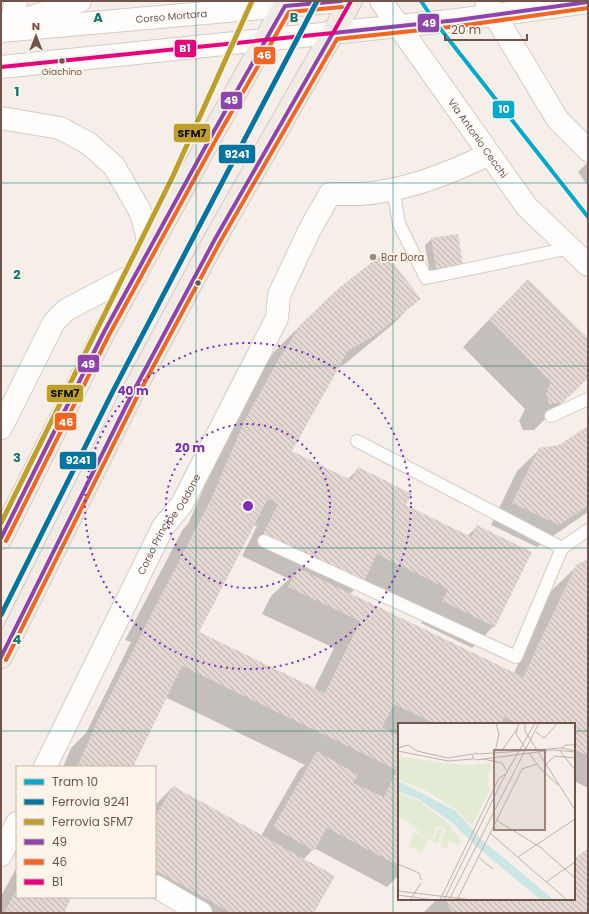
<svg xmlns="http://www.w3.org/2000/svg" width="589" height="914" viewBox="0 0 589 914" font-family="Poppins,sans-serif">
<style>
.shadow{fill:#0003;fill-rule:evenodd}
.building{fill:url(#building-back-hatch)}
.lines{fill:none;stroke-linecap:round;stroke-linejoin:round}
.service-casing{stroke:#d4cbc6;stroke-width:14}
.minor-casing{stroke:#d4cbc6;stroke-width:24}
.tertiary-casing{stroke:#d4cbc6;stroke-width:24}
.secondary-casing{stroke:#d4cac6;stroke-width:24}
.primary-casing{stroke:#d4cac5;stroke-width:24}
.service{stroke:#fefdfc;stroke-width:12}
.minor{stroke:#fefdfc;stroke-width:22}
.tertiary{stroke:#fefdfc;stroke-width:22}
.secondary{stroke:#fefdfc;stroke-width:22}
.primary{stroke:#f1ebe5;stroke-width:22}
.bus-1-casing{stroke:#fef4e9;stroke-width:7}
.bus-2-casing{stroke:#fef4e9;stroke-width:7}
.bus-3-casing{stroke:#fef4e9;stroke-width:7}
.bus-1{stroke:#8e44ad;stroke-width:4}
.bus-2{stroke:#f26522;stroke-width:4}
.bus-3{stroke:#e5007d;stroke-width:4}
.rail-1-casing{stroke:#fef4e9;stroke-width:8}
.rail-2-casing{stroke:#fef4e9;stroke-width:8}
.rail-1{stroke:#0075a1;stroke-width:5}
.rail-2{stroke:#bd9f2c;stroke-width:5}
.tram-1-casing{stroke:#fef4e9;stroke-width:7}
.tram-1{stroke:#00a9ce;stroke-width:4}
.grid{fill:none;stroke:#0f766e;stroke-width:1;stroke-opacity:0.55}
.ring{fill:none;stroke:#7b2cbf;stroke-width:2;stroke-dasharray:2 4}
.bus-dot{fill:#71544b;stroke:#fef4e9;stroke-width:1.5}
.poi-dot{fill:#a08a82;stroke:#fef4e9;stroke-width:1.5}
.labels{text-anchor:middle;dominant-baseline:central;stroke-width:3.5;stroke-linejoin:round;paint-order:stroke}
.bus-label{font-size:9px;fill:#71544b;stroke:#fef4e9}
.street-label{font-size:10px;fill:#71544b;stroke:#fef4e9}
.poi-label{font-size:10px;fill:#71544b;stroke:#fef4e9;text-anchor:start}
.inset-road{fill:none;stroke:#c1b1aa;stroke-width:1}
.view{fill:#9b857c;fill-opacity:0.15;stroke:#9b857c;stroke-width:2}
.inset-edge{fill:none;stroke:#71544b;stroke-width:2}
.grid-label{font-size:13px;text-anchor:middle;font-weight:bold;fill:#0f766e;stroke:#fef4e9;stroke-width:3.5;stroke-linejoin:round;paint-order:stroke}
.centre{fill:#7b2cbf;stroke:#fef4e9;stroke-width:2}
.ring-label{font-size:12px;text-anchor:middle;font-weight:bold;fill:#7b2cbf;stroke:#fef4e9;stroke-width:3.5;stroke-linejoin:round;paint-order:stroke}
.line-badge{stroke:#fef4e9;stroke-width:1.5}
.badge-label{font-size:11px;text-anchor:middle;font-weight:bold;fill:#fff}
.pale-badge-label{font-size:11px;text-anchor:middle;font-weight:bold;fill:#111}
</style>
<defs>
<pattern id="building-back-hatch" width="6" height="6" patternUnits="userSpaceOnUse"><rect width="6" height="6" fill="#e2d7d1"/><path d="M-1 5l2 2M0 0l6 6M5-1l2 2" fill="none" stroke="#bcb1ac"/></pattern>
</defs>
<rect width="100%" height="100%" fill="#f6efe9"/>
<g class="shadow">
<polygon points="588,162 588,186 578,172"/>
<polygon points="432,239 462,264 430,274 425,245"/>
<path d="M419 298 392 325 346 363 337 368 291 451 348 479 358 469 405 506 467 536 478 526 494 626 472 648 421 623 426 611 362 582 350 594 514 673 527 644 525 643 549 593 577 566 588 560V788L574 781V724H399V875L387 887 314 848 303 860 313 913H182L155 897V805L173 787 261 836 299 770 305 765 165 697 132 767H63L71 748 86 733 131 642 125 640 183 529 188 524 221 448 250 390 274 352 302 324ZM254 525 257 526 242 556 289 579 271 596 262 614 334 648 314 689 197 632Z"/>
<polygon points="501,307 588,340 588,377 534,430 523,430 519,421 525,409 463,347"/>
<polygon points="588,428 588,512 537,547 491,525 517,471 540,449 559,446"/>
<polygon points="588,850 588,913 424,912 437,899 515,899 517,901 518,899 574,899 574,859"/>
<polygon points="17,867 17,897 71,897 64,913 1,913 1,896"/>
</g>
<g class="building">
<polygon points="458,234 463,265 436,269 431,238"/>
<polygon points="385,252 421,299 374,336 348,351 292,451 351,480 358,467 412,494 406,505 471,537 477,525 532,552 495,627 442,601 448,589 377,554 363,583 263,534 278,504 268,499 199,632 325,693 360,621 288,587 298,568 523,677 576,565 588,559 588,756 574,749 574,724 519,724 504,717 501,724 436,724 394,704 382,728 399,736 399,866 327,828 314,851 273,827 317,751 358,775 353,783 384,797 397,770 182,666 133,767 77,767 98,720 152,613 210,501 245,420 277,362 301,324 339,288"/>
<polygon points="528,279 588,338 588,378 562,403 549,404 546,393 551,382 489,319"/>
<polygon points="588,426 588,506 559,525 512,503 539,448 559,445"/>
<polygon points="173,786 335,876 314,913 231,913 155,870 155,817"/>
<polygon points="588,849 588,913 453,913 444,899 517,899 519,902 523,899 574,899 574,858"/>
<polygon points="17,888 17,897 71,897 64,913 4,913"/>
</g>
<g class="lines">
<defs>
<g id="service">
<polyline points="393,189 399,224 426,278 570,248"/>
<polyline points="551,416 588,399"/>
<polyline points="357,441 562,548"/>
<polyline points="264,541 516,657 562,548 588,530"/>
</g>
<g id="minor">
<polyline points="11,23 16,1"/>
<polyline points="1,428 54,322 66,310 123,280 136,275"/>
<path id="s1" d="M45 767 163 527 182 504 277 318 279 295 310 229 330 194C340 194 351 194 361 194 406 191 449 174 489 154"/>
<polyline points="1,855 17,823"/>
<polyline points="155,886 201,913"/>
</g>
<g id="tertiary">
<path id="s2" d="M381 1 527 207 588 265"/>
<polyline points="486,1 558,120 588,150"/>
</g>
<g id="secondary">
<polyline points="23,20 80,1"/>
<path id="s3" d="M1 31 341 1"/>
<polyline points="1,67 458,20 588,2"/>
<polyline points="1,118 60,128 88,143 114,166 140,211 146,230 149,251"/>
</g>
<g id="primary">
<polyline points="1,538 104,332 214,131 287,1"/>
<polyline points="1,657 133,392 215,239 351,1"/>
</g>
</defs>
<use href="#service" class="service-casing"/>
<use href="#minor" class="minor-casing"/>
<use href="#tertiary" class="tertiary-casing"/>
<use href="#secondary" class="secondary-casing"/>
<use href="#primary" class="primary-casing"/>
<use href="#service" class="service"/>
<use href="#minor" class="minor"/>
<use href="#tertiary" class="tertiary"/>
<use href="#secondary" class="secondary"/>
<use href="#primary" class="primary"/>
<defs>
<g id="bus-1">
<polyline points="1,538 104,332 214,131 285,6 341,1"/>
<polyline points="1,657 133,392 215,239 333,33 458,20 588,2"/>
</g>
<g id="bus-2">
<polyline points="6,541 109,335 219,134 289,12 342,7"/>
<polyline points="6,660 138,395 220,242 337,39 459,26 588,8"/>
</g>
<polyline id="bus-3" points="1,67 333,33 351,1"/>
</defs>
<use href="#bus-1" class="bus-1-casing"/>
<use href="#bus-2" class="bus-2-casing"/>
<use href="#bus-3" class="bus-3-casing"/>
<use href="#bus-1" class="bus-1"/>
<use href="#bus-2" class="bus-2"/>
<use href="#bus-3" class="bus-3"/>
<defs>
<polyline id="rail-1" points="1,615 113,391 317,1"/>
<polyline id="rail-2" points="1,523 173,176 252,1"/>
</defs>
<use href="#rail-1" class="rail-1-casing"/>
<use href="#rail-2" class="rail-2-casing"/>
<use href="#rail-1" class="rail-1"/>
<use href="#rail-2" class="rail-2"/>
<defs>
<polyline id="tram-1" points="421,1 435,22 588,217"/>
</defs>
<use href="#tram-1" class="tram-1-casing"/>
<use href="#tram-1" class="tram-1"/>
</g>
<path class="grid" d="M196 1V913M393 1V913M1 183H588M1 366H588M1 548H588M1 731H399M574 731H588"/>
<g class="ring">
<circle cx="248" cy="506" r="82"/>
<circle cx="248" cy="506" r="163"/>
</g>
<g class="bus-dot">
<circle cx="62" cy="61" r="3.5"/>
<circle cx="198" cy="283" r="3.5"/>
</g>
<circle class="poi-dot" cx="373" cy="257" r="4"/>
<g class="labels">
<g class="bus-label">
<text x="62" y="72">Giachino</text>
</g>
<g class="street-label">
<text stroke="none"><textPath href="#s3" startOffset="171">Corso Mortara</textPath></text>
<text stroke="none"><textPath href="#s2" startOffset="168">Via Antonio Cecchi</textPath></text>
<text stroke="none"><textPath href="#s1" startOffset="273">Corso Principe Oddone</textPath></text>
</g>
<g class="poi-label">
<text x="381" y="257">Bar Dora</text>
</g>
</g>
<g transform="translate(398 723)">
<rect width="177" height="177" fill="#f6efe9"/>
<path d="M0 33 52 41 76 42 92 40 94 45 89 54 92 56 89 62 93 64 74 103 59 87 27 67 0 56ZM0 70 19 77 54 103 52 113 54 107 60 112 63 119 61 123 51 117 49 126 42 123 47 106 39 103 34 114 13 99 36 116 40 106 45 107 40 120 27 115 10 98 0 94 8 96 0 93ZM16 109 29 117 24 131 14 124 10 125Z" fill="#e4ebd4"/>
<path d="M43 49 51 56 44 65 39 62Z" fill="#e4ebd4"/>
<path d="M0 58 58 88 83 116 156 177H143L80 125 52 98 20 76 0 68Z" fill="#cce5e5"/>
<path class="inset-road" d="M121 0 118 11 128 26M127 0V8L177 87M138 9 146 15 160 0M0 25 10 22 19 28 50 35 75 31M164 25 167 22H177M105 26 119 6M0 28 50 38 75 36M162 28 177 47M177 28 164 25 81 31 77 30 74 34 78 37 155 27 177 29M97 29 101 11 98 0M131 30 142 45 160 62M85 36 104 40 109 48M148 41 157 33 177 35M98 97 142 124 177 155M92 110 169 177M80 134 95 146M120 134 177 96M0 141 21 150 23 157M148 159 177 139M0 168 75 177M0 172 36 177M12 177 23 160M42 177 101 55 108 51M46 177 105 56 137 0M51 177 141 0M59 177 124 46 139 41"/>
<path class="view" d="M96 27H147V107H96Z"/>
<rect width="177" height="177" class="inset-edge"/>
</g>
<g class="grid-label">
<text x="98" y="22">A</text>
<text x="294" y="22">B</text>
<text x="17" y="96">1</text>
<text x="17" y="279">2</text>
<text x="17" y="462">3</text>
<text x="17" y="644">4</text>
</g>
<circle cx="248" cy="506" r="6" class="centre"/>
<g class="ring-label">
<text x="133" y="395">40 m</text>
<text x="190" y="452">20 m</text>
</g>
<g class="line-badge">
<rect x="417" y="13" width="23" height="20" rx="4" fill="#8e44ad"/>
<rect x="174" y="39" width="23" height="19" rx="4" fill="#e5007d"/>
<rect x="253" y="46" width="23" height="19" rx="4" fill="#f26522"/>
<rect x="220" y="91" width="23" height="19" rx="4" fill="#8e44ad"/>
<rect x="492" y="100" width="23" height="19" rx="4" fill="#00a9ce"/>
<rect x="173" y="123" width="38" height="20" rx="4" fill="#bd9f2c"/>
<rect x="218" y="144" width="38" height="20" rx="4" fill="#0075a1"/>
<rect x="77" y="354" width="23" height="19" rx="4" fill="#8e44ad"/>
<rect x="46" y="384" width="38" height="19" rx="4" fill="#bd9f2c"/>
<rect x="54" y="412" width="23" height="19" rx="4" fill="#f26522"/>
<rect x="59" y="451" width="38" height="19" rx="4" fill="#0075a1"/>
</g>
<g class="badge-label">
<text x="429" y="27">49</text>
<text x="185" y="52">B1</text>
<text x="264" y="59">46</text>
<text x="231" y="104">49</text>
<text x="504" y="113">10</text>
<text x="237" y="158">9241</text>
<text x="88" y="368">49</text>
<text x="66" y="426">46</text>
<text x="78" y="464">9241</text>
</g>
<g class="pale-badge-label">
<text x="192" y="137">SFM7</text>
<text x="65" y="397">SFM7</text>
</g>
<rect width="589" height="914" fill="none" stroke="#71544b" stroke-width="4"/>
<rect x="16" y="766" width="140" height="132" fill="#fef4e9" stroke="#c6b4aa"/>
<rect x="24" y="779" width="20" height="6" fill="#00a9ce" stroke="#c6b4aa"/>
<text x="52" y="786" font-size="12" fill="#71544b">Tram 10</text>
<rect x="24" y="799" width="20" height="6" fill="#0075a1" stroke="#c6b4aa"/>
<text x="52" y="806" font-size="12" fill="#71544b">Ferrovia 9241</text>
<rect x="24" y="819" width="20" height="6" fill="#bd9f2c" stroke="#c6b4aa"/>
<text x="52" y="826" font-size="12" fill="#71544b">Ferrovia SFM7</text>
<rect x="24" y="839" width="20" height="6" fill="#8e44ad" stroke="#c6b4aa"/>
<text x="52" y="846" font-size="12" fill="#71544b">49</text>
<rect x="24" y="859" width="20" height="6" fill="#f26522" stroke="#c6b4aa"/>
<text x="52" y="866" font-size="12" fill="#71544b">46</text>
<rect x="24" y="879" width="20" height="6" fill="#e5007d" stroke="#c6b4aa"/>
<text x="52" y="886" font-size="12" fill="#71544b">B1</text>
<g transform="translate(36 36)" stroke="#fef4e9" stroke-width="3" paint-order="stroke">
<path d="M0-3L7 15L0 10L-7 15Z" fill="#71544b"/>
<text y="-6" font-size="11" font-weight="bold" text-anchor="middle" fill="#71544b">N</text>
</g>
<path d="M445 34v6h82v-6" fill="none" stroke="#71544b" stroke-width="2"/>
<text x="451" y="34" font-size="12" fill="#71544b" stroke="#fef4e9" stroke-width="3" paint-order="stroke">20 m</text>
</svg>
